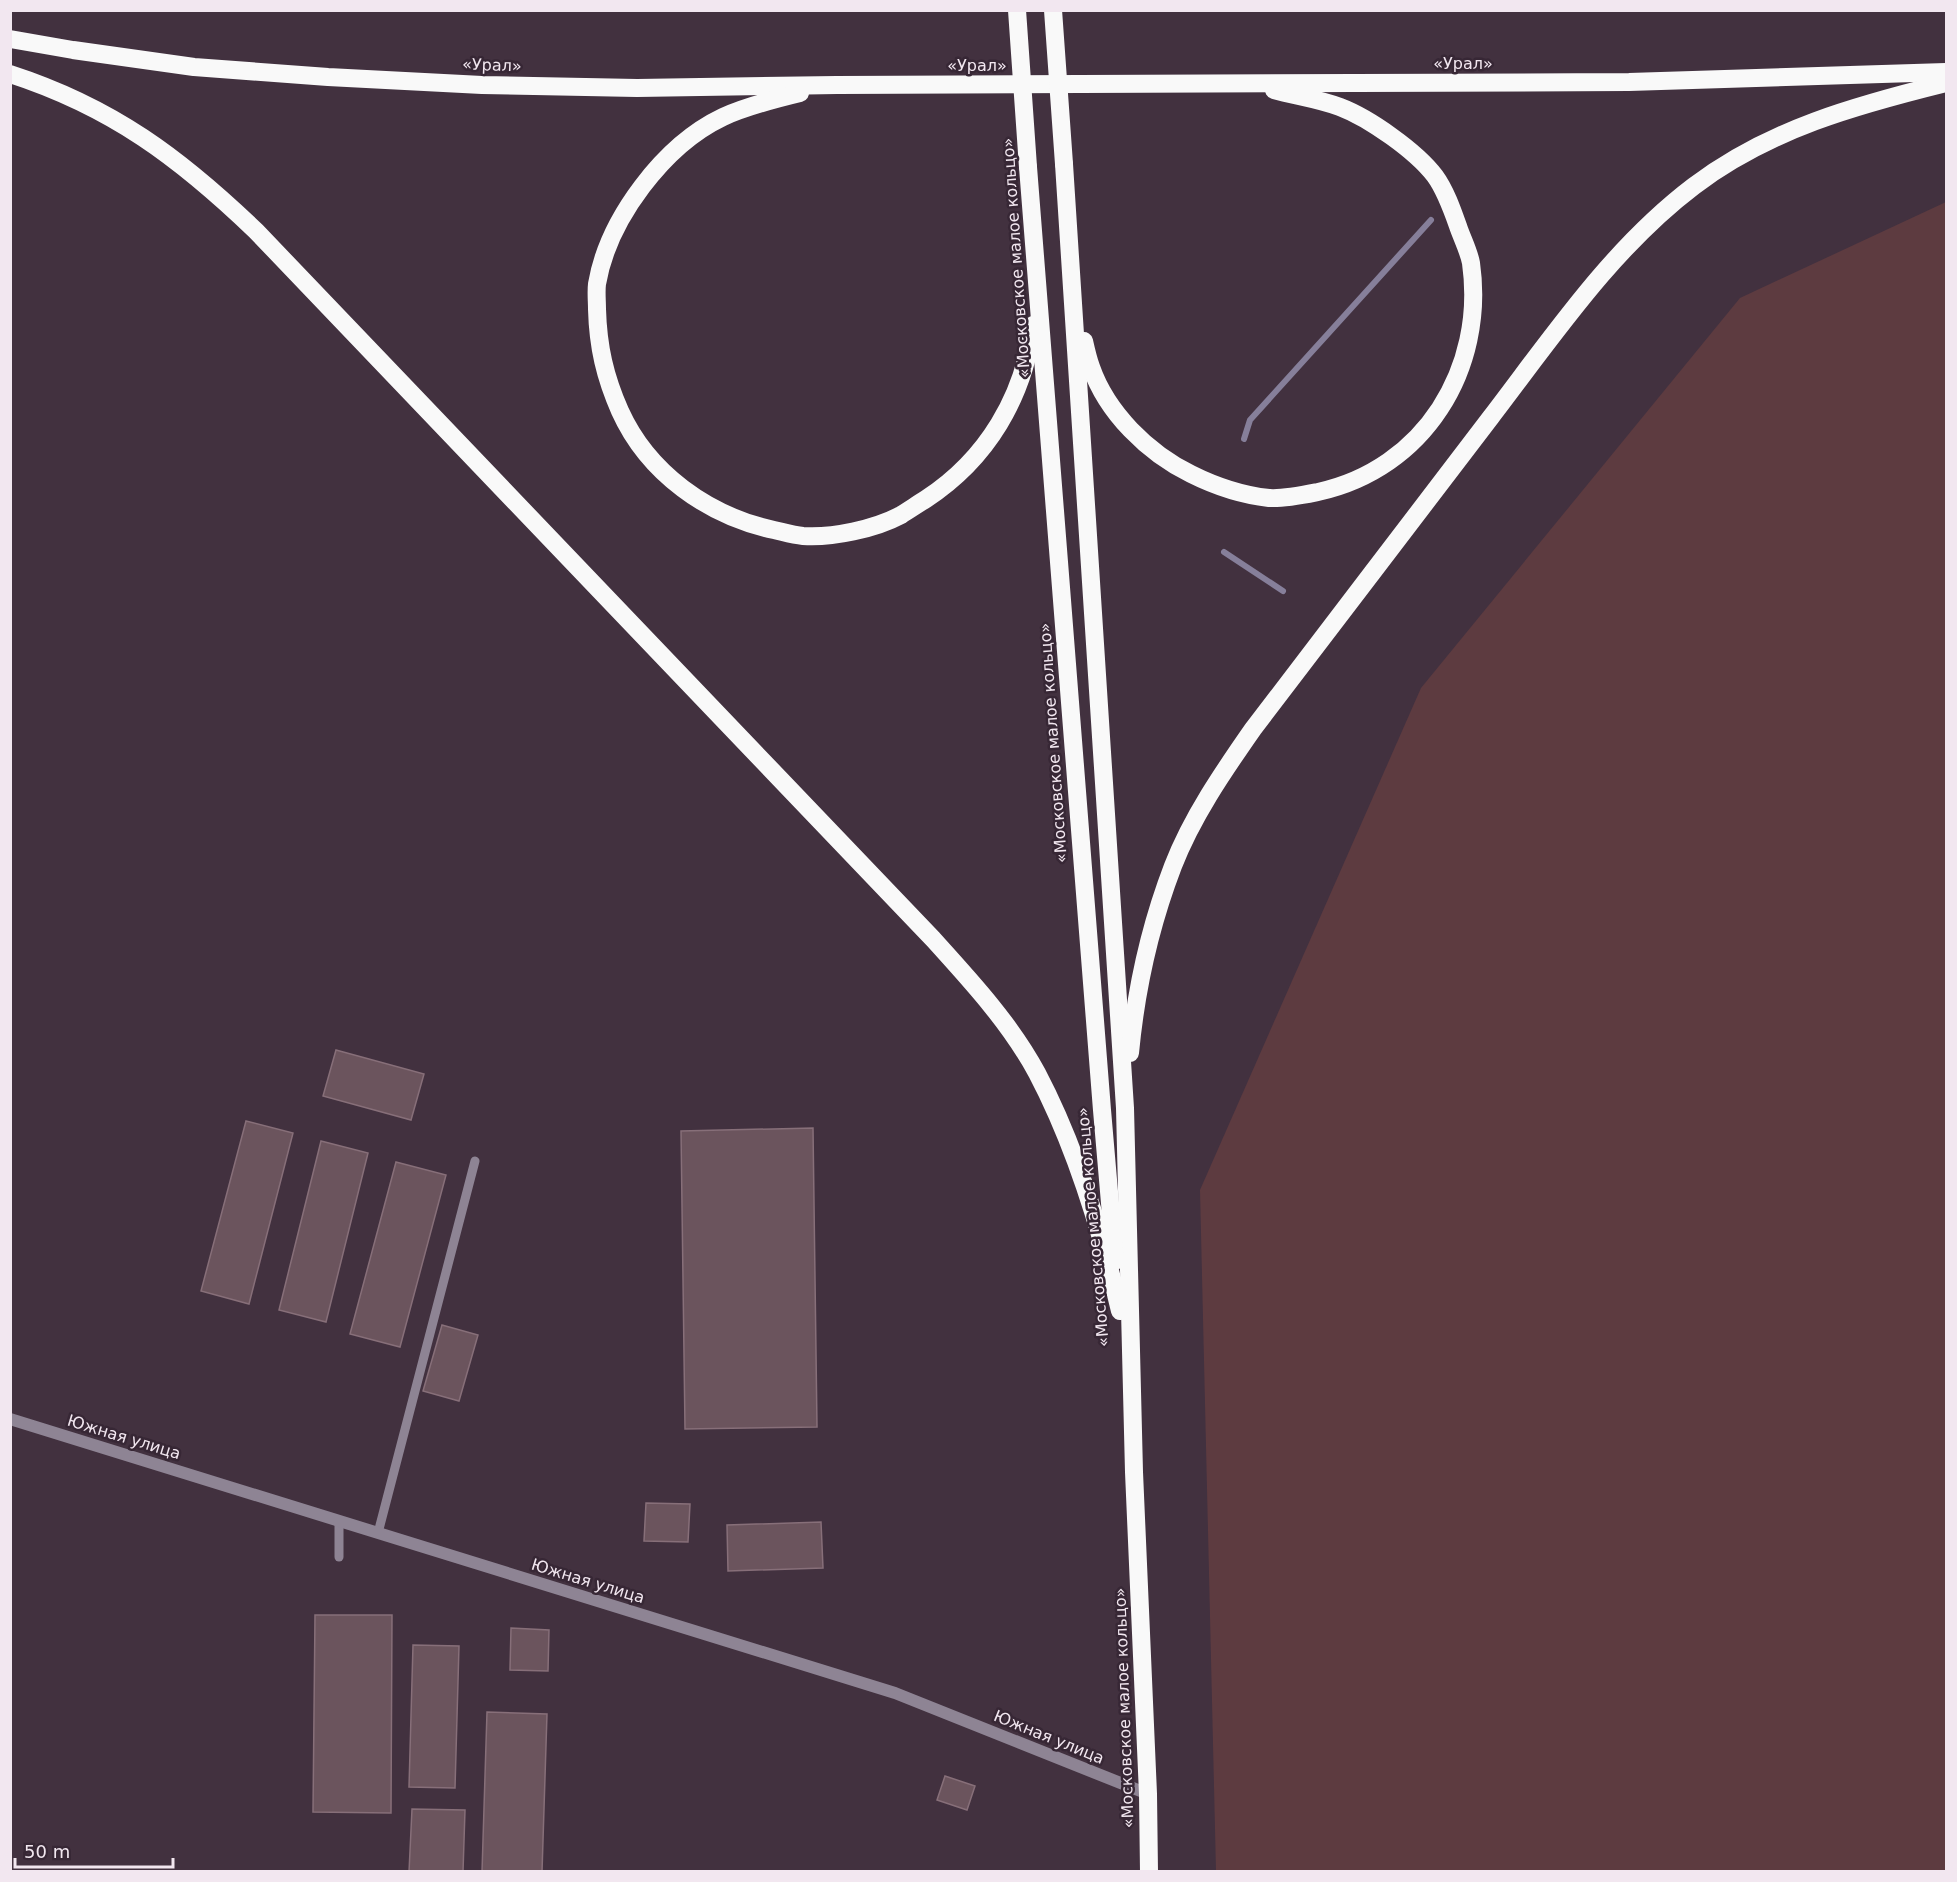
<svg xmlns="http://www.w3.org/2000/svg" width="1957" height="1882" viewBox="0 0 1957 1882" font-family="'DejaVu Sans',sans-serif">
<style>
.green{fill:#5d3b40}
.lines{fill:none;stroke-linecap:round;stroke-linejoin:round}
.stream{stroke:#867f9a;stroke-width:6}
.building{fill:#6b545d;stroke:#876f79;stroke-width:1.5}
.lane{stroke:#8e8494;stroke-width:9}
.street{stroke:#8e8494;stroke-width:12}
.highway{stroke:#f9f9f9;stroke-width:18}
.highway-bridge{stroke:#f9f9f9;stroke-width:18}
.labels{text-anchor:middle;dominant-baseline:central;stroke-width:5;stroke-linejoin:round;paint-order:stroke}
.street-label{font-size:16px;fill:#f2e7f0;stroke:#372735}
</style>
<rect width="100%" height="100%" fill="#42313f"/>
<polygon class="green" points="1946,202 1946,1871 1216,1871 1200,1190 1421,688 1740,298"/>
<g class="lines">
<g class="stream">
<polyline points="1244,439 1250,420 1431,220"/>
<polyline points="1224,552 1283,591"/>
</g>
</g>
<g class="building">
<polygon points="336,1050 424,1074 411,1120 323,1096"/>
<polygon points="246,1121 293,1133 249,1304 201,1291"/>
<polygon points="813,1128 817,1427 685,1429 681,1131"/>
<polygon points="321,1141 368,1153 326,1322 279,1310"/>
<polygon points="396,1162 446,1175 400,1347 350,1334"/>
<polygon points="442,1325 478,1335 459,1401 423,1391"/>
<polygon points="646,1503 690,1504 688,1542 644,1541"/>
<polygon points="821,1522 823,1568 728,1571 727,1525"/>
<polygon points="315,1615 392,1615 391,1813 313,1812"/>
<polygon points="511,1628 549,1630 548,1671 510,1670"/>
<polygon points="413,1645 459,1646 455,1788 409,1787"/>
<polygon points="487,1712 547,1714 542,1872 482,1872"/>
<polygon points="945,1776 975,1786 967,1810 937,1800"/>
<polygon points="412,1809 465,1810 463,1872 409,1872"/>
</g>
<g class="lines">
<g class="lane">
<polyline points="339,1521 339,1557"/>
<polyline points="378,1533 475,1161"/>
</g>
<polyline class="street" points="10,1419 895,1693 1148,1794"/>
<g class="highway">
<polyline points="10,39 73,50 194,67 328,77 482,85 637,88 837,85 1629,82 1946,72"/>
<path d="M10 74C112 107 180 158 256 231L933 939C971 981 1010 1023 1037 1073 1076 1147 1101 1230 1120 1311"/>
<path d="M800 93C775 99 747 106 723 117 664 145 608 219 597 284 596 292 597 301 597 309 598 347 605 377 620 411 648 473 708 516 774 530 783 532 793 535 803 536 832 538 875 529 901 515 909 510 918 504 926 499 987 459 1024 397 1033 325"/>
<polyline points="1064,164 1125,1108 1134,1472 1148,1794 1149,1872"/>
<polyline points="1028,167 1102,1110 1115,1261"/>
<path d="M1084 341C1086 350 1088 359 1091 367 1107 413 1148 453 1191 474 1215 486 1241 495 1269 498 1284 499 1303 495 1318 492 1424 469 1486 369 1471 263 1469 252 1463 240 1459 229 1453 212 1446 191 1435 176 1416 151 1369 118 1340 107 1319 99 1296 96 1274 90"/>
<path d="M1130 1053C1136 989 1150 926 1173 866 1192 817 1223 772 1253 729 1332 625 1412 521 1491 417 1553 336 1612 248 1694 186 1769 129 1857 105 1946 83"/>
</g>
<g class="highway-bridge">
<polyline points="1017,10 1028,167"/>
<polyline points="1053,10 1064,164"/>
</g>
</g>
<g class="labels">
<g class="street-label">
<text x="1463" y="63">«Урал»</text>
<text transform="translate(492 65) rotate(2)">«Урал»</text>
<text x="977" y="65">«Урал»</text>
<text transform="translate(1016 258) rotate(-94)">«Московское малое кольцо»</text>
<text transform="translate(1053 743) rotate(-94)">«Московское малое кольцо»</text>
<text transform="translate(1093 1227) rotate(-95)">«Московское малое кольцо»</text>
<text transform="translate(124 1437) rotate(17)">Южная улица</text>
<text transform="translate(588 1581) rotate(17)">Южная улица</text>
<text transform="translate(1124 1708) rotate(-92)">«Московское малое кольцо»</text>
<text transform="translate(1049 1737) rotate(22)">Южная улица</text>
</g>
</g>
<rect width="1957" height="1882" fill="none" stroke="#f2e7f0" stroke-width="24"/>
<path d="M15 1858v9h158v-9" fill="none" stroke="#f2e7f0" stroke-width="3"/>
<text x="24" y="1858" font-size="18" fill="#f2e7f0" stroke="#372735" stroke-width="4.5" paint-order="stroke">50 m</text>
</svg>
